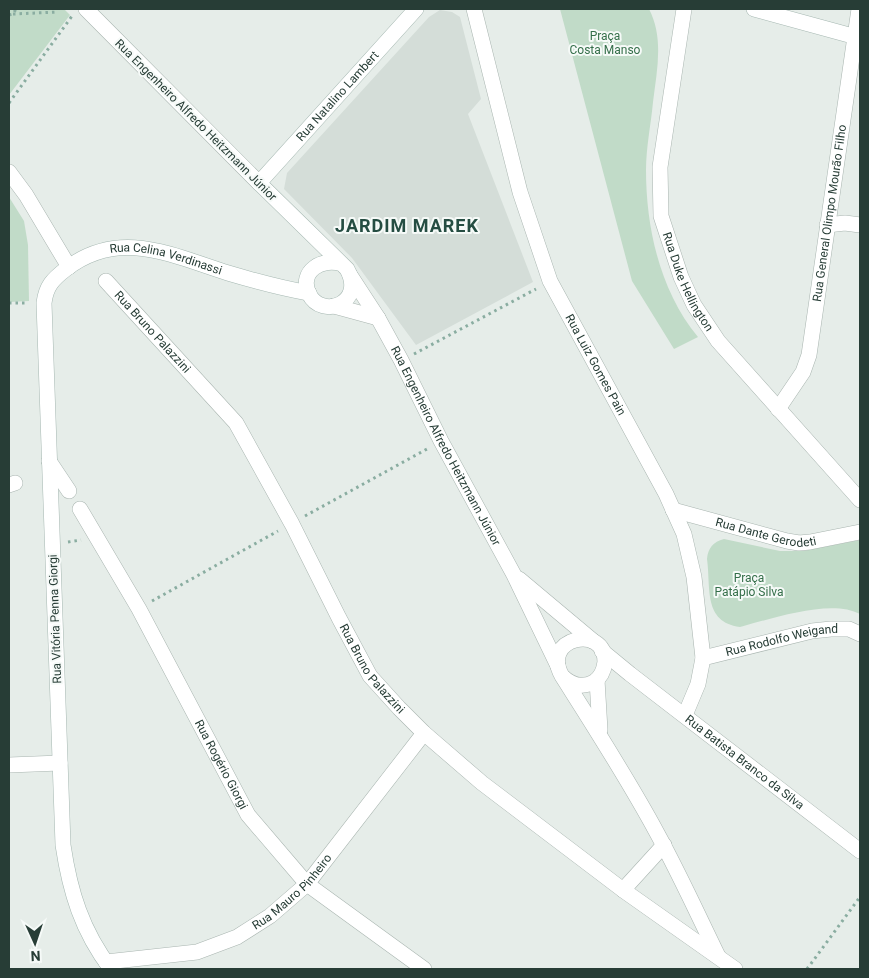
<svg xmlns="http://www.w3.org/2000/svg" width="869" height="978" viewBox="0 0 869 978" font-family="Roboto,sans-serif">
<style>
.built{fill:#d4ddd8}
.green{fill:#c1dbc8}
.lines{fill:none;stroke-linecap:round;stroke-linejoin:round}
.street-casing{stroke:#a9b5b0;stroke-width:16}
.secondary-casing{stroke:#a5b7b1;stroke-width:16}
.path{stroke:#8aada1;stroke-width:3;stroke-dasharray:2.5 4;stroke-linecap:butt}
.street{stroke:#fff;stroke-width:15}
.secondary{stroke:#fff;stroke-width:15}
.labels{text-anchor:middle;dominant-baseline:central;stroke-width:4;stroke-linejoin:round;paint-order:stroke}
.park-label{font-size:12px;fill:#356f4a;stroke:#f6faf8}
.street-label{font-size:12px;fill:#273d36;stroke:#f6faf8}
.district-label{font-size:18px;font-weight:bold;letter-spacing:1px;fill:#254d42;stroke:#f6faf8}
</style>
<rect width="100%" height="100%" fill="#e6ede9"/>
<polygon class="built" points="440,10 452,12 460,17 481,99 468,114 533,282 416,345 352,258 284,189 287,173 429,17"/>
<g class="green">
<polygon points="9,9 64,9 70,15 9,95"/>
<path d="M560 9H649C664 38 657 70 653 102 651 124 646 147 646 170 646 228 660 291 698 337L674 349 632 281Z"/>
<polygon points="9,197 24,221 28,245 29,301 9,302"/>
<path d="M724 539 780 551H803L860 540V614C831 598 771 619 740 627 703 622 711 588 707 559 708 548 713 542 724 539Z"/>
</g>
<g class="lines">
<defs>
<g id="street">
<polyline points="86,9 259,183"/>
<path id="s1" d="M474 9 520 192 550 281 666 494 684 534 694 577 703 658 698 684 685 715"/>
<path id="s2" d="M684 9 660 167 661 216 681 277 694 305 718 341 860 500"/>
<polyline points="9,172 26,195 69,267"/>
<polyline points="827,225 845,223 860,225"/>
<path id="s3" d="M350 275 378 318 401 360 441 441 514 575 558 666"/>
<path id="s4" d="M106 281 236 423 292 524 339 618 370 676 399 708 424 733 482 783 623 890 735 969"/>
<polyline points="334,306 378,318"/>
<path id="s5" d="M778 409 803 372 809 355 859 9"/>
<polyline points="49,461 69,491"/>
<polyline points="9,485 15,483"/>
<path id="s6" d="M80 509 139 609 248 815 307 884 424 969"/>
<path id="s7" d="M673 510 787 541 799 543 810 542 860 532"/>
<polyline points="519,579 593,641"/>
<path id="s8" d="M602 651 630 674 860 851"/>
<path id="s9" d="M703 658 812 631 831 629H849L860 634"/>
<path d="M562 676C571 685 583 688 594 682 600 678 604 670 605 662 605 623 540 638 562 676 595 728 628 779 657 833 679 873 698 915 718 956"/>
<polyline points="597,680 600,730"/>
<polyline points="9,765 60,763"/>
<polyline points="623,890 664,845"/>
<path id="s10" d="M106 962 197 952 237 937 270 916 307 884 424 733"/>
</g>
<g id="secondary">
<polyline points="754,9 860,38"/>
<path id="s11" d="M342 264C323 257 298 271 309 294 322 320 366 303 347 269L259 183 416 9"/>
<path id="s12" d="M111 969C82 931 70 892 63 845L44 303C46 286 53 279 66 269 119 228 171 255 228 273 255 281 281 288 309 293"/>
</g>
</defs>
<use href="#street" class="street-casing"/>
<use href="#secondary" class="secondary-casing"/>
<g class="path">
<polyline points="13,14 58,12"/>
<polyline points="9,15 13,14 16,9"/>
<polyline points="9,103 72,16"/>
<polyline points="9,303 28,303"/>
<polyline points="414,354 536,289"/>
<polyline points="305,516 427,449"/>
<polyline points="68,542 81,540"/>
<polyline points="152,601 278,531"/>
<polyline points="807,969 860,897"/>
</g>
<use href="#street" class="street"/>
<use href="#secondary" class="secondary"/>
</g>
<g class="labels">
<g class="park-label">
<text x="605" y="36">Praça<tspan x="605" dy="14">Costa Manso</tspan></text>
<text x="749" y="578">Praça<tspan x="749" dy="14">Patápio Silva</tspan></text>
</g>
<g class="street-label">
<text stroke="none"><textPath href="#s11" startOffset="375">Rua Natalino Lambert</textPath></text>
<text transform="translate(196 120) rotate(45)">Rua Engenheiro Alfredo Heitzmann Júnior</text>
<text stroke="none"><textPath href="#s5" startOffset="206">Rua General Olimpo Mourão Filho</textPath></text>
<text stroke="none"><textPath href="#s12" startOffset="825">Rua Celina Verdinassi</textPath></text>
<text stroke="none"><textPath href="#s2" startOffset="280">Rua Duke Hellington</textPath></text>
<text stroke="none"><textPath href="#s4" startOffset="69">Rua Bruno Palazzini</textPath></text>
<text stroke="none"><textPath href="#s1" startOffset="378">Rua Luiz Gomes Pain</textPath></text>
<text stroke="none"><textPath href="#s3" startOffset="196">Rua Engenheiro Alfredo Heitzmann Júnior</textPath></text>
<text stroke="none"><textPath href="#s7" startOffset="96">Rua Dante Gerodeti</textPath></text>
<text transform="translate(55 619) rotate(-92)">Rua Vitória Penna Giorgi</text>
<text stroke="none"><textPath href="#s9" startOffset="81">Rua Rodolfo Weigand</textPath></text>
<text stroke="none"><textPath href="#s4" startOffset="474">Rua Bruno Palazzini</textPath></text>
<text stroke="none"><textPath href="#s8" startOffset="181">Rua Batista Branco da Silva</textPath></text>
<text stroke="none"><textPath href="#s6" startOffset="292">Rua Rogério Giorgi</textPath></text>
<text stroke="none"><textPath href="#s10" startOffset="206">Rua Mauro Pinheiro</textPath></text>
</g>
<g class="district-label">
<text x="407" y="225">JARDIM MAREK</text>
</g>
</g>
<rect width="869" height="978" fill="none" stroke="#273d36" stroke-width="20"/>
<g transform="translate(35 943) rotate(177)" stroke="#f6faf8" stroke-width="4" paint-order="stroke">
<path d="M0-4L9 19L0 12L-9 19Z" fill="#273d36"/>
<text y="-8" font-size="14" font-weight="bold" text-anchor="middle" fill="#273d36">N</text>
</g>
</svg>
